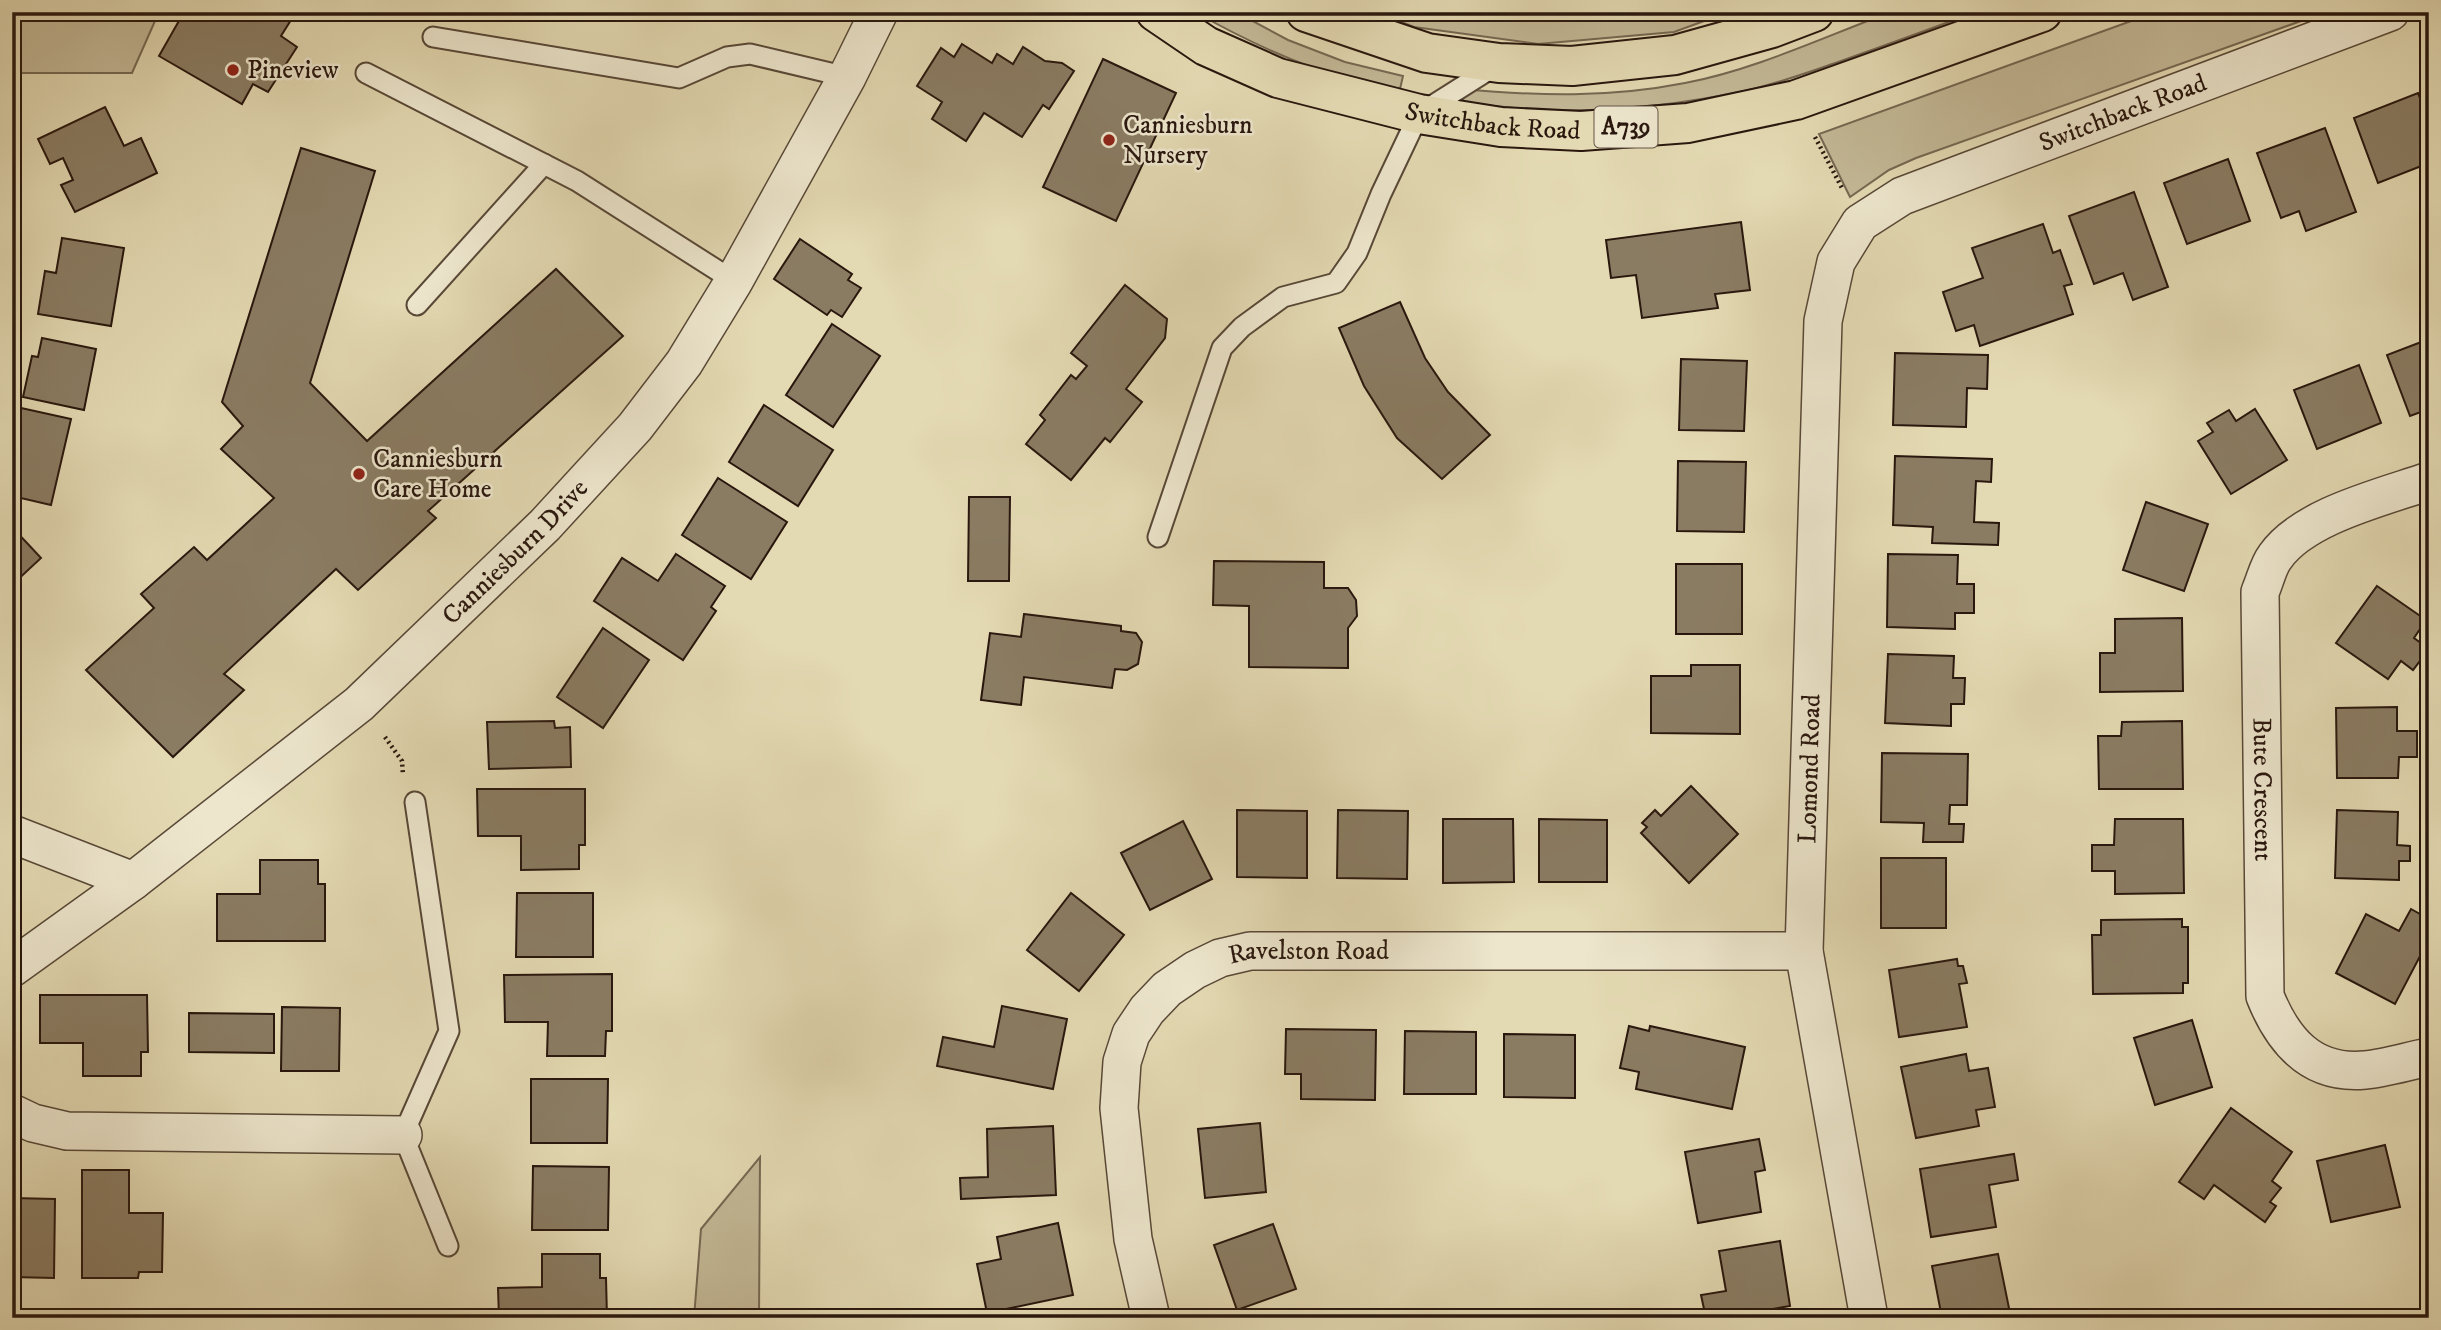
<svg xmlns="http://www.w3.org/2000/svg" width="2441" height="1330" viewBox="0 0 2441 1330" font-family="'IM FELL DW Pica',serif">
<style>
.green{fill:#c3b896;stroke:#766852;stroke-width:2}
.building{fill:#8a7c63;stroke:#29170e;stroke-width:2}
.lines{fill:none;stroke-linecap:round;stroke-linejoin:round}
.service-casing{stroke:#584837;stroke-width:23}
.minor-casing{stroke:#584837;stroke-width:40}
.primary-casing{stroke:#29170e;stroke-width:42}
.path{stroke:#29170e;stroke-width:4.5;stroke-dasharray:2 3.5;stroke-linecap:butt}
.service{stroke:#ede6cd;stroke-width:19}
.minor{stroke:#ede6cd;stroke-width:37}
.primary{stroke:#e3d9b2;stroke-width:38}
.poi-dot{fill:#8f2418;stroke:#ede6cd;stroke-width:2.5}
.labels{text-anchor:middle;dominant-baseline:central;stroke-width:5;stroke-linejoin:round;paint-order:stroke}
.shield{fill:#ede6cd;stroke:#645547;stroke-width:2}
.shield-label{font-size:24px;font-weight:bold;fill:#29170e}
.poi-label{font-size:26px;fill:#29170e;stroke:#ede6cd;text-anchor:start}
.street-label{font-size:26px;fill:#29170e;stroke:#ede6cd}
</style>
<rect width="100%" height="100%" fill="#e3d9b2"/>
<filter id="stains"><feTurbulence type="fractalNoise" baseFrequency=".00286" numOctaves="4"/><feColorMatrix values="0 0 0 0 .2 0 0 0 0 .09 0 0 0 0 .02 0 0 0 .5 -.17"/></filter>
<radialGradient id="worn" r=".72"><stop offset=".6" stop-color="#630" stop-opacity="0"/><stop offset="1" stop-color="#630" stop-opacity=".3"/></radialGradient>
<g class="green">
<polygon points="12,12 159,12 132,73 12,73"/>
<path d="M1195 12H1236L1288 40 1345 62 1403 76 1400 89C1383 86 1365 83 1348 79 1295 64 1243 39 1195 12Z"/>
<polygon points="1376,12 1729,12 1674,32 1538,44 1414,27"/>
<path d="M1891 12H1975C1931 29 1886 45 1841 61 1809 72 1777 84 1744 91 1654 110 1556 117 1465 102L1462 99V89C1538 96 1609 98 1685 83 1754 70 1824 37 1891 12Z"/>
<polygon points="2156,12 2315,12 2301,21 1916,158 1889,170 1850,197 1819,134"/>
<polygon points="760,1157 759,1318 694,1318 701,1229"/>
</g>
<g class="building">
<polygon points="184,12 296,12 281,36 297,47 268,92 253,84 242,104 159,56"/>
<polygon points="962,44 992,63 997,54 1013,64 1023,47 1045,61 1062,63 1074,71 1049,109 1043,105 1022,137 984,113 966,141 932,119 942,102 917,86 941,48 954,57"/>
<polygon points="1103,59 1176,93 1116,221 1043,187"/>
<polygon points="2418,93 2429,120 2429,163 2378,183 2354,118"/>
<polygon points="105,107 124,146 141,138 157,173 75,212 61,185 73,180 63,158 50,164 38,139"/>
<polygon points="2325,128 2356,212 2306,231 2299,211 2281,218 2257,153"/>
<polygon points="301,148 375,171 310,383 367,441 556,269 623,336 428,511 436,518 358,590 336,569 224,674 244,690 173,757 86,670 154,608 141,594 194,547 207,560 274,498 221,449 243,426 222,402"/>
<polygon points="2228,159 2250,221 2187,244 2164,183"/>
<polygon points="2134,192 2168,287 2133,300 2123,273 2094,284 2069,216"/>
<polygon points="1741,222 1750,290 1715,294 1718,308 1642,318 1636,275 1611,278 1606,240"/>
<polygon points="2043,224 2053,253 2060,250 2072,284 2064,286 2073,314 1980,346 1974,325 1956,331 1943,292 1983,278 1972,248"/>
<polygon points="62,238 124,248 111,326 38,314 45,271 56,273"/>
<polygon points="800,239 852,274 848,280 861,288 842,317 831,310 827,315 774,279"/>
<polygon points="1125,285 1167,319 1165,338 1126,389 1142,402 1110,442 1105,438 1071,480 1026,444 1045,420 1040,415 1071,375 1076,379 1087,366 1071,353"/>
<polygon points="1400,302 1425,358 1448,392 1490,435 1442,479 1397,438 1364,386 1339,328"/>
<polygon points="832,324 880,356 833,427 786,395"/>
<polygon points="42,338 96,349 84,410 23,397 32,356 38,357"/>
<polygon points="2429,339 2429,409 2410,416 2387,355"/>
<polygon points="1895,353 1988,355 1987,389 1967,388 1966,427 1893,425"/>
<polygon points="1681,359 1747,361 1744,431 1679,430"/>
<polygon points="2359,365 2381,423 2317,449 2294,390"/>
<polygon points="764,405 833,450 798,506 729,462"/>
<polygon points="12,406 71,419 51,505 12,496"/>
<polygon points="2255,409 2287,460 2231,494 2198,441 2213,432 2207,423 2229,410 2236,421"/>
<polygon points="1895,456 1992,459 1991,482 1976,481 1974,522 1999,523 1998,545 1932,543 1933,527 1893,525"/>
<polygon points="1678,461 1746,462 1744,532 1677,531"/>
<polygon points="718,478 787,522 751,579 682,535"/>
<polygon points="969,497 1010,497 1009,581 968,581"/>
<polygon points="2146,502 2208,524 2184,591 2123,570"/>
<polygon points="12,527 41,558 12,585"/>
<polygon points="676,554 725,586 711,607 716,611 683,660 594,601 622,558 658,581"/>
<polygon points="1888,554 1958,555 1957,584 1974,584 1974,613 1955,613 1955,629 1887,627"/>
<polygon points="1214,561 1324,562 1324,588 1348,588 1356,600 1357,616 1348,628 1348,668 1249,667 1249,606 1213,605"/>
<rect x="1676" y="564" width="66" height="70"/>
<polygon points="2377,586 2426,620 2414,638 2429,649 2413,670 2401,661 2388,679 2336,643"/>
<polygon points="1024,614 1121,626 1121,631 1136,633 1142,642 1138,664 1127,670 1115,669 1112,688 1024,677 1021,705 981,700 990,633 1021,637"/>
<polygon points="2182,618 2183,691 2100,692 2100,653 2115,653 2115,619"/>
<polygon points="603,628 649,660 603,728 557,697"/>
<polygon points="1888,654 1954,656 1953,678 1965,678 1964,704 1951,704 1951,726 1885,723"/>
<polygon points="1691,665 1740,665 1740,734 1651,733 1651,676 1691,676"/>
<polygon points="2397,707 2397,731 2417,731 2417,757 2399,757 2398,778 2337,778 2336,708"/>
<polygon points="554,721 555,728 570,727 571,767 489,769 487,722"/>
<polygon points="2182,721 2183,789 2099,789 2098,736 2121,736 2122,722"/>
<polygon points="1882,753 1968,754 1967,805 1950,805 1949,824 1964,824 1963,842 1923,842 1924,823 1881,822"/>
<polygon points="1691,786 1738,834 1689,883 1641,833 1647,827 1642,823 1655,810 1661,816"/>
<polygon points="477,789 585,789 585,845 579,845 579,869 521,870 521,836 478,836"/>
<polygon points="1237,810 1307,811 1307,878 1237,877"/>
<polygon points="1338,810 1408,811 1407,879 1337,878"/>
<polygon points="2337,810 2398,812 2397,845 2410,846 2410,861 2399,861 2399,880 2335,878"/>
<polygon points="1443,819 1513,819 1514,882 1443,883"/>
<polygon points="1539,819 1607,820 1607,882 1539,882"/>
<polygon points="2115,819 2183,819 2184,893 2115,894 2115,871 2092,871 2092,845 2114,845"/>
<polygon points="1183,821 1212,879 1150,910 1121,853"/>
<rect x="1881" y="858" width="65" height="70"/>
<polygon points="260,860 318,860 318,884 325,884 325,941 217,941 217,894 260,894"/>
<polygon points="517,893 593,893 593,957 516,957"/>
<polygon points="1071,893 1124,935 1079,991 1027,950"/>
<polygon points="2411,909 2429,919 2429,939 2395,1004 2336,973 2366,914 2399,931"/>
<polygon points="2182,919 2182,927 2188,927 2188,983 2183,983 2183,993 2093,994 2092,935 2101,935 2101,920"/>
<polygon points="1957,959 1958,966 1963,966 1967,983 1959,984 1967,1027 1899,1037 1889,970"/>
<polygon points="612,974 612,1031 606,1031 605,1056 547,1056 548,1022 505,1022 504,975"/>
<polygon points="40,995 147,995 148,1052 141,1052 141,1076 83,1076 83,1043 40,1043"/>
<polygon points="1002,1006 1067,1019 1053,1089 937,1066 943,1037 994,1047"/>
<polygon points="282,1007 340,1008 339,1071 281,1071"/>
<polygon points="189,1013 274,1014 274,1053 189,1052"/>
<polygon points="2192,1020 2212,1087 2155,1105 2134,1038"/>
<polygon points="1629,1026 1649,1031 1650,1026 1745,1047 1732,1109 1636,1089 1639,1072 1620,1068"/>
<polygon points="1286,1029 1376,1030 1375,1100 1301,1099 1301,1074 1285,1074"/>
<polygon points="1405,1031 1476,1032 1476,1094 1404,1094"/>
<polygon points="1504,1034 1575,1035 1575,1098 1504,1097"/>
<polygon points="1966,1054 1969,1071 1988,1068 1995,1107 1976,1110 1979,1126 1916,1138 1901,1067"/>
<polygon points="531,1079 608,1079 607,1143 531,1143"/>
<polygon points="2231,1108 2292,1152 2272,1181 2281,1188 2270,1202 2276,1206 2265,1222 2214,1185 2204,1199 2179,1182"/>
<polygon points="1260,1123 1266,1192 1205,1198 1198,1129"/>
<polygon points="1053,1126 1056,1195 961,1199 960,1178 988,1177 987,1129"/>
<polygon points="1759,1139 1765,1170 1755,1172 1761,1212 1698,1223 1685,1152"/>
<polygon points="2385,1145 2400,1207 2331,1222 2317,1161"/>
<polygon points="2014,1154 2018,1180 1989,1185 1996,1227 1931,1237 1920,1169"/>
<polygon points="533,1166 609,1167 608,1230 532,1230"/>
<polygon points="82,1170 129,1170 129,1213 163,1213 162,1272 139,1272 138,1278 82,1278"/>
<polygon points="12,1198 55,1199 54,1278 12,1277"/>
<polygon points="1058,1223 1073,1295 987,1313 977,1264 1001,1259 997,1237"/>
<polygon points="1273,1224 1296,1289 1237,1310 1214,1245"/>
<polygon points="1780,1241 1790,1306 1719,1318 1706,1318 1701,1295 1726,1291 1719,1251"/>
<polygon points="542,1254 600,1254 600,1278 606,1278 607,1318 499,1318 498,1288 542,1287"/>
<polygon points="1998,1254 2011,1318 1942,1318 1932,1266"/>
</g>
<g class="lines">
<defs>
<g id="service">
<polyline points="433,37 679,78 727,57 750,54 847,77"/>
<polyline points="366,73 577,181 734,281"/>
<polyline points="417,305 544,164"/>
<polyline points="1158,537 1222,348 1242,327 1283,297 1336,283 1357,253 1381,194 1419,114 1495,66"/>
<polyline points="415,802 449,1031 403,1135 448,1246"/>
</g>
<g id="minor">
<path id="s1" d="M2429 481C2383 497 2303 516 2275 557 2268 566 2265 581 2260 592L2265 996C2283 1041 2311 1075 2365 1070 2386 1068 2408 1061 2429 1057"/>
<polyline points="12,834 133,881"/>
<path id="s2" d="M12 968 133 881 359 704 545 525 635 427 684 363 734 281 847 77 879 12"/>
<polyline points="12,1113 33,1123 67,1131 403,1135"/>
<path id="s3" d="M1151 1318 1133 1239 1119 1108 1122 1062 1131 1034 1147 1010 1167 989 1195 970 1220 958 1250 951H1804"/>
<path id="s4" d="M1869 1318 1804 951 1823 321 1836 262 1860 223 1902 196 2390 12"/>
</g>
<g id="primary">
<path id="s5" d="M1156 12 1206 46 1278 78 1419 114 1501 127 1581 131 1688 123 1796 100 2042 12"/>
<polyline points="1306,12 1427,53 1499,63 1572,66 1675,55 1772,28 1814,12"/>
</g>
</defs>
<use href="#service" class="service-casing"/>
<use href="#minor" class="minor-casing"/>
<use href="#primary" class="primary-casing"/>
<g class="path">
<polyline points="1815,137 1842,188"/>
<polyline points="385,737 402,761 403,775"/>
</g>
<use href="#service" class="service"/>
<use href="#minor" class="minor"/>
<use href="#primary" class="primary"/>
</g>
<g class="poi-dot">
<circle cx="233" cy="70" r="7"/>
<circle cx="1109" cy="140" r="7"/>
<circle cx="359" cy="474" r="7"/>
</g>
<g class="labels">
<rect class="shield" x="1594.5" y="106.5" width="63" height="41" rx="5"/>
<g class="shield-label">
<text x="1626" y="127">A739</text>
</g>
<g class="poi-label">
<text x="247" y="70">Pineview</text>
<text x="1123" y="125">Canniesburn<tspan x="1123" dy="30">Nursery</tspan></text>
<text x="373" y="459">Canniesburn<tspan x="373" dy="30">Care Home</tspan></text>
</g>
<g class="street-label">
<text stroke="none"><textPath href="#s4" startOffset="1395">Switchback Road</textPath></text>
<text stroke="none"><textPath href="#s5" startOffset="359">Switchback Road</textPath></text>
<text stroke="none"><textPath href="#s2" startOffset="654">Canniesburn Drive</textPath></text>
<text stroke="none"><textPath href="#s4" startOffset="555">Lomond Road</textPath></text>
<text stroke="none"><textPath href="#s1" startOffset="410">Bute Crescent</textPath></text>
<text stroke="none"><textPath href="#s3" startOffset="497">Ravelston Road</textPath></text>
</g>
</g>
<rect width="2441" height="1330" fill="none" stroke="#e3d9b2" stroke-width="42"/>
<rect x="14" y="14" width="2413" height="1302" fill="none" stroke="#29170e" stroke-width="3.5"/>
<rect x="21" y="21" width="2399" height="1288" fill="none" stroke="#29170e" stroke-width="2"/>
<rect width="100%" height="100%" filter="url(#stains)"/>
<rect width="100%" height="100%" fill="url(#worn)"/>
</svg>
